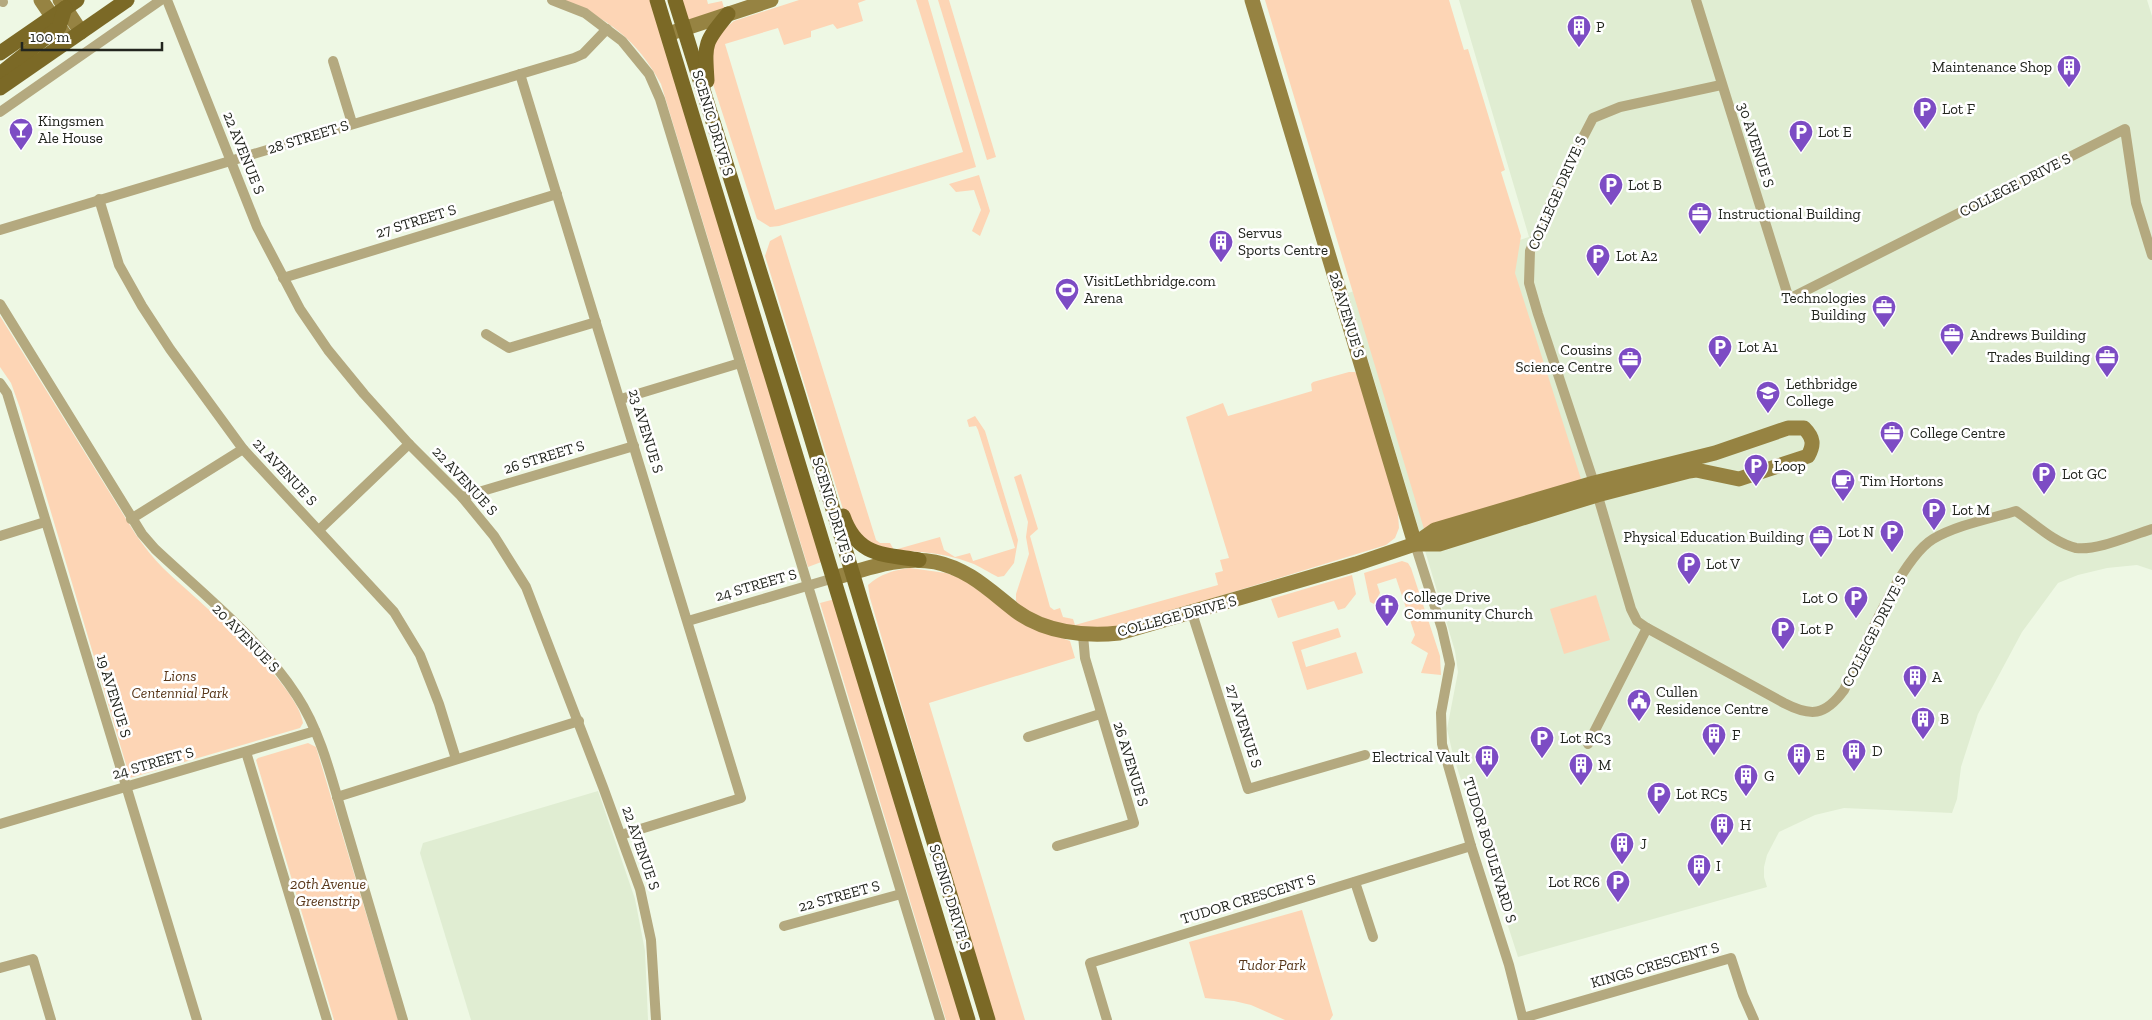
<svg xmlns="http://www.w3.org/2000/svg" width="2152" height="1020" viewBox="0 0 2152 1020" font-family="'Zilla Slab',serif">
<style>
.built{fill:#e0edd2}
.green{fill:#fdd5b5}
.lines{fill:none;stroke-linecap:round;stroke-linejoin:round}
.street{stroke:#b4a97f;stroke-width:10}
.secondary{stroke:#968342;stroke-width:15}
.primary{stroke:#7b6926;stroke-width:15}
.labels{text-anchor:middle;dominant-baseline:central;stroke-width:5;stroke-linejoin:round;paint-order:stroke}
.poi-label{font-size:15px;fill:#22251e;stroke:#fff;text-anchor:start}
.street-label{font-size:15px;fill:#22251e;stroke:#fff}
.park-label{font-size:15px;font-style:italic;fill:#583619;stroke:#fff}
</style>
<rect width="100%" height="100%" fill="#eef8e4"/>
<g class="built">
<polygon points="1459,0 2147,0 2152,16 2152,570 2137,565 2107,568 2078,575 2058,583 2022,632 1978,714 1961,767 1957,799 1952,813 1844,808 1815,815 1779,832 1767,855 1764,867 1764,877 1767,887 1518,957 1453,755 1447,729 1458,672 1455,651 1348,293 1529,237"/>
<polygon points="598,791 635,899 645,951 648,1020 471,1020 420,853 423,843"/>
</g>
<g class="green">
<path d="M560 0H651L824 561 808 567 661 84C638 41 607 16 560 0Z"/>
<polygon points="675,0 707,0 708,4 722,1 726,15 684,29"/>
<polygon points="799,0 866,0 858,3 863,21 837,29 833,24 811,31 811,37 784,45 778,28 725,44 775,210 963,152 916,0 928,0 976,167 779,226 770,227 757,219 711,78 712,44 719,33 734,21"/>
<polygon points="938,0 949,0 996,157 987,160"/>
<polygon points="1265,0 1449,0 1464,50 1468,49 1505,170 1501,172 1521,236 1515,273 1582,482 1424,529"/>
<polygon points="979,175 990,211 980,236 972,231 981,210 974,190 956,192 949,184"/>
<path d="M781 235 876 540 880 543H890L894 550 940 537 944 550 955 557 970 553 973 561 1015 548 978 430 976 426 969 427 967 420 975 416 985 431 1018 540 1014 563 1004 576 998 577C989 573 980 566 971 563 941 551 907 551 875 549L846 519 765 256 770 241Z"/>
<path d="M0 316 136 535C144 546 153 558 163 568 195 599 297 681 303 723L300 728 130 778 20 408 11 383 0 367Z"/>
<polygon points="1349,372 1355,372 1360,377 1391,482 1398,514 1399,528 1395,538 1386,545 1106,631 1057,624 1023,609 1016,601 1016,594 1029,554 1026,537 1028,522 1014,477 1021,474 1038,529 1030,536 1050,607 1054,610 1060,608 1063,617 1073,619 1075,625 1218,585 1215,573 1223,571 1220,560 1229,558 1186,417 1223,403 1228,416 1312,391 1311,384 1313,382"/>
<polygon points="1402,561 1408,563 1411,568 1440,656 1441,675 1421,673 1428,653 1411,643 1415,635 1396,578 1377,584 1380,593 1374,604 1370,602 1364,573"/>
<path d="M910 568 946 573 963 579 1026 625 1070 641 1075 658 929 703 1025 1020H994L870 598 868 585C880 574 894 570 910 568Z"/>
<polygon points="1352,575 1356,594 1345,608 1338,610 1334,601 1278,618 1271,599"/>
<polygon points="1596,595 1610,640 1564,654 1550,609"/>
<polygon points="835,599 963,1020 946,1020 820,603"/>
<polygon points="1338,628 1341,637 1301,650 1306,667 1356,652 1363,673 1307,690 1292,642"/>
<polygon points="308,743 316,747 398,1020 334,1020 256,760 258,758"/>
<polygon points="1302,910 1333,1015 1330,1020 1285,1020 1251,1005 1234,1001 1205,998 1189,942"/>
</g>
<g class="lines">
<g class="street">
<polyline points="2,0 3,2"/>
<polyline points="167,0 257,227 300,309 328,350 364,394 409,444 462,497 494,536 526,587 603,787 640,889 651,940 656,1020"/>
<polyline points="552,0 585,13 622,41 649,74 660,99 940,1020"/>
<polyline points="1696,0 1789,299 2125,129 2136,203 2152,255"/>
<polyline points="333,61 352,123"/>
<polyline points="520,74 741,798 621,835"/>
<path d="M1721 85 1620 107 1593 118 1559 184 1530 251 1529 283 1538 314 1594 483 1631 609 1637 621 1647 628 1784 703C1811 717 1825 716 1844 690 1862 653 1900 559 1933 539 1957 525 1989 519 2016 511 2034 523 2054 543 2076 548 2097 551 2132 535 2152 529"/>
<polyline points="0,112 161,0"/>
<polyline points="99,199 119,265 142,306 170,349 243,449 394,612 420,655 439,704 456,759"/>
<polyline points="0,230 574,58 583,54 607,29"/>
<polyline points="283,278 557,194"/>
<path d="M0 304 142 534 155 549C204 595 260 639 297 696 322 734 333 784 346 827 365 892 384 956 403 1020"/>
<polyline points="486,334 509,348 596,322"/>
<polyline points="0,383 7,393 197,1020"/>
<polyline points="621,399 740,363"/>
<polyline points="462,497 634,446"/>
<polyline points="131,519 243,449"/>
<polyline points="319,530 409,444"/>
<polyline points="0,536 45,522"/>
<polyline points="1415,544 1442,629 1450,664 1441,713 1442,744 1471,846 1509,965 1523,1020"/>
<polyline points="1192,613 1248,789 1365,755"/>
<polyline points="688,621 834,578"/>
<polyline points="1028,737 1100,714"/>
<polyline points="1588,744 1647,628"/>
<polyline points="246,752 327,1020"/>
<polyline points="337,797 579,721"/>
<polyline points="0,824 315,731"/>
<polyline points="1057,846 1134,823 1085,658 1083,635"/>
<polyline points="1355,882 1373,937"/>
<polyline points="784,926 901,894"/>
<polyline points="0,968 33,959 51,1020"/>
<polyline points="1523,1018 1731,958 1743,995 1754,1020"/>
<polyline points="1107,1020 1090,963 1471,846"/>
</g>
<g class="secondary">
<polyline points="41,0 68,40"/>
<polyline points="60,0 81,32"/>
<polyline points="1252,0 1415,544"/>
<polyline points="668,34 771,0"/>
<path d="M834 578C866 569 901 555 935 562 969 569 990 591 1016 611 1044 632 1085 637 1119 633L1356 564 1415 544 1435 530 1594 483 1715 453 1788 428H1804C1814 438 1814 445 1808 456L1739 479 1696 470 1689 471 1597 495 1439 544H1415"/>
</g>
<g class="primary">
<polyline points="657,0 968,1020"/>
<polyline points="675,0 798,394 988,1020"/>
<polyline points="0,53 77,0"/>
<polyline points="0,74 59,27 65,8"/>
<path d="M707 81C705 44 703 44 728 14"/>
<polyline points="0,88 127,0"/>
<path d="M843 516C857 556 882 554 919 560"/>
</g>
</g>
<defs>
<symbol id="building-pin" viewBox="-11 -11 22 30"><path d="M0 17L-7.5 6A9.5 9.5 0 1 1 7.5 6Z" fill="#7d4cc4" stroke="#fff"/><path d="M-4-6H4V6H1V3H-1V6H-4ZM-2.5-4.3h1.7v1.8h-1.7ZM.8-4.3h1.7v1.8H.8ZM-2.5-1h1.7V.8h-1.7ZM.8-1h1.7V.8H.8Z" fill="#fff"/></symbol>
<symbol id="parking-pin" viewBox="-11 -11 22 30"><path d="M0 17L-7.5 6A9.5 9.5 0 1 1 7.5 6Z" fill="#7d4cc4" stroke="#fff"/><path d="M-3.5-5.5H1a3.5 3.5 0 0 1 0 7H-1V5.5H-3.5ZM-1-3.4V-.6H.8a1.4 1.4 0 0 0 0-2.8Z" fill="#fff"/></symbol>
<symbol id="bar-pin" viewBox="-11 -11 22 30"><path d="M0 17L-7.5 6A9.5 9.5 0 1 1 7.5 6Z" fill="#7d4cc4" stroke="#fff"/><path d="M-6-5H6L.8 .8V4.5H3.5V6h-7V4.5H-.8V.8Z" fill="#fff"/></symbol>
<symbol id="office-pin" viewBox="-11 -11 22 30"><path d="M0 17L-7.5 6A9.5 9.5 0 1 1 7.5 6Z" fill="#7d4cc4" stroke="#fff"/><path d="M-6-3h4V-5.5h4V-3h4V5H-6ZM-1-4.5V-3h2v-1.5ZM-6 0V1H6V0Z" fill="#fff"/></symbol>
<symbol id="stadium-pin" viewBox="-11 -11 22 30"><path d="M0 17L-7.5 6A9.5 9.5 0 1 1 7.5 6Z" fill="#7d4cc4" stroke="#fff"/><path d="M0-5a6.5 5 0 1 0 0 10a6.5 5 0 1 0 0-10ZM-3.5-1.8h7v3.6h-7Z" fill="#fff"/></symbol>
<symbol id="university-pin" viewBox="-11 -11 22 30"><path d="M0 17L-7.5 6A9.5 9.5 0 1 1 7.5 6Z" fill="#7d4cc4" stroke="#fff"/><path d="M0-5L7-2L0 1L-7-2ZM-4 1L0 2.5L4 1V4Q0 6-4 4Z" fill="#fff"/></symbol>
<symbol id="cafe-pin" viewBox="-11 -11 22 30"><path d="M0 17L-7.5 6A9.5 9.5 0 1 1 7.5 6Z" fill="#7d4cc4" stroke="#fff"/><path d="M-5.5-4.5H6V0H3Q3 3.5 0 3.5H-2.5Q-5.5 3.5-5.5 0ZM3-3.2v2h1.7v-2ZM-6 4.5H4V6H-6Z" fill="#fff"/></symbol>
<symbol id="church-pin" viewBox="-11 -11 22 30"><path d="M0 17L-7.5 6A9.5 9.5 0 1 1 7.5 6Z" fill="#7d4cc4" stroke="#fff"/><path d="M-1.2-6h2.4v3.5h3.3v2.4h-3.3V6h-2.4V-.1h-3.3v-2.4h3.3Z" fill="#fff"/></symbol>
<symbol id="civic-pin" viewBox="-11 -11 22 30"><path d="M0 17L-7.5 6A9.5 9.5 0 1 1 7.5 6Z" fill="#7d4cc4" stroke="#fff"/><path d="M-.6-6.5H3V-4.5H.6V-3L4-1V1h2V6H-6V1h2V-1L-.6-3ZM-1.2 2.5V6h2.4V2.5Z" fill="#fff"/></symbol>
</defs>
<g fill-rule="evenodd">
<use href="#building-pin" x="1565" y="13" width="28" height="38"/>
<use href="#building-pin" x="2055" y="53" width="28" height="38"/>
<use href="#parking-pin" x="1911" y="95" width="28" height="38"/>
<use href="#bar-pin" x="7" y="116" width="28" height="38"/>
<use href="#parking-pin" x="1787" y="118" width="28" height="38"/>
<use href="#parking-pin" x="1597" y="171" width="28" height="38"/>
<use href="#office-pin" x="1686" y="200" width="28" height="38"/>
<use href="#building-pin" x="1207" y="228" width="28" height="38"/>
<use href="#parking-pin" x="1584" y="242" width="28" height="38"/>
<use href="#stadium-pin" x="1053" y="276" width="28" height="38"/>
<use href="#office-pin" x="1870" y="293" width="28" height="38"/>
<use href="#office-pin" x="1938" y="321" width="28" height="38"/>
<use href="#parking-pin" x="1706" y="333" width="28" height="38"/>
<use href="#office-pin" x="2093" y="343" width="28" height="38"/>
<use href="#office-pin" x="1616" y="345" width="28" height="38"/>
<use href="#university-pin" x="1754" y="379" width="28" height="38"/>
<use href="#office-pin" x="1878" y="419" width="28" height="38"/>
<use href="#parking-pin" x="1742" y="452" width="28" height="38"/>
<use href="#parking-pin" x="2030" y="460" width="28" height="38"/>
<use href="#cafe-pin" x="1829" y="467" width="28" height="38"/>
<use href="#parking-pin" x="1920" y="496" width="28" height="38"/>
<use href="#parking-pin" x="1878" y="518" width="28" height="38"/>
<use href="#office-pin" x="1807" y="523" width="28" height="38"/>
<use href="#parking-pin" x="1675" y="550" width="28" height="38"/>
<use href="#parking-pin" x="1842" y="584" width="28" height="38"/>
<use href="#church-pin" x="1373" y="592" width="28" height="38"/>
<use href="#parking-pin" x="1769" y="615" width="28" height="38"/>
<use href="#building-pin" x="1901" y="663" width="28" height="38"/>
<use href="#civic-pin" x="1625" y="687" width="28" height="38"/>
<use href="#building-pin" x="1909" y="705" width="28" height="38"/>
<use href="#building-pin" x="1700" y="721" width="28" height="38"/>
<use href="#parking-pin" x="1528" y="724" width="28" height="38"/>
<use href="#building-pin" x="1840" y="737" width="28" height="38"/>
<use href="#building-pin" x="1785" y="741" width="28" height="38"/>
<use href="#building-pin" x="1473" y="743" width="28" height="38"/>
<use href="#building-pin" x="1567" y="751" width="28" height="38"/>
<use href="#building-pin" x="1732" y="762" width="28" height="38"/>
<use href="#parking-pin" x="1645" y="780" width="28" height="38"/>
<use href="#building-pin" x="1708" y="811" width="28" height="38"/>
<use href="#building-pin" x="1608" y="830" width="28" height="38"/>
<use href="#building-pin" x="1685" y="852" width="28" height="38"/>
<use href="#parking-pin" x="1604" y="868" width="28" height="38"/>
</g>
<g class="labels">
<g class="poi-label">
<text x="1596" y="27">P</text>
<text x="2052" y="67" text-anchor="end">Maintenance Shop</text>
<text x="1942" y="109">Lot F</text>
<text x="38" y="121">Kingsmen<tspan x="38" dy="17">Ale House</tspan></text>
<text x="1818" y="132">Lot E</text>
<text x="1628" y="185">Lot B</text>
<text x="1718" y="214">Instructional Building</text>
<text x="1238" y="233">Servus<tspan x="1238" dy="17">Sports Centre</tspan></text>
<text x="1616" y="256">Lot A2</text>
<text x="1084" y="281">VisitLethbridge.com<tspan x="1084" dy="17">Arena</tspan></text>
<text x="1866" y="298" text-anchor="end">Technologies<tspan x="1866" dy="17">Building</tspan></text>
<text x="1970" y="335">Andrews Building</text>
<text x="1738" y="347">Lot A1</text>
<text x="1612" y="350" text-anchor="end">Cousins<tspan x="1612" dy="17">Science Centre</tspan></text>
<text x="2090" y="357" text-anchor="end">Trades Building</text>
<text x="1786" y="384">Lethbridge<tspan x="1786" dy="17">College</tspan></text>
<text x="1910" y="433">College Centre</text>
<text x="1774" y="466">Loop</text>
<text x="2062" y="474">Lot GC</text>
<text x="1860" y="481">Tim Hortons</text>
<text x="1952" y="510">Lot M</text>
<text x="1874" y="532" text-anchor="end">Lot N</text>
<text x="1804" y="537" text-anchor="end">Physical Education Building</text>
<text x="1706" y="564">Lot V</text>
<text x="1404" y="597">College Drive<tspan x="1404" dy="17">Community Church</tspan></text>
<text x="1838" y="598" text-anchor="end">Lot O</text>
<text x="1800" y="629">Lot P</text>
<text x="1932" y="677">A</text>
<text x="1656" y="692">Cullen<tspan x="1656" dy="17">Residence Centre</tspan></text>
<text x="1940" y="719">B</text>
<text x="1732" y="735">F</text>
<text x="1560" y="738">Lot RC3</text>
<text x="1872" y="751">D</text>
<text x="1816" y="755">E</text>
<text x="1470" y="757" text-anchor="end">Electrical Vault</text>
<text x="1598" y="765">M</text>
<text x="1764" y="776">G</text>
<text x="1676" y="794">Lot RC5</text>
<text x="1740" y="825">H</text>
<text x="1640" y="844">J</text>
<text x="1716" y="866">I</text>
<text x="1600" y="882" text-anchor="end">Lot RC6</text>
</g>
<g class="street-label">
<text transform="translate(713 123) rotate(73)">SCENIC DRIVE S</text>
<text transform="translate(308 137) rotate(-17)">28 STREET S</text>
<text transform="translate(1756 145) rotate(72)">30 AVENUE S</text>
<text transform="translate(244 153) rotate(68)">22 AVENUE S</text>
<text transform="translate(2015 185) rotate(-27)">COLLEGE DRIVE S</text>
<text transform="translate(1557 193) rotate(-66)">COLLEGE DRIVE S</text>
<text transform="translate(416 221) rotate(-17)">27 STREET S</text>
<text transform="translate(1347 315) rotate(73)">28 AVENUE S</text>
<text transform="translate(646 431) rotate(73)">23 AVENUE S</text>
<text transform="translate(544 457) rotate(-17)">26 STREET S</text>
<text transform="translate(285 472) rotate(47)">21 AVENUE S</text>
<text transform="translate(465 481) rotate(47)">22 AVENUE S</text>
<text transform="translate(833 510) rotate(73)">SCENIC DRIVE S</text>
<text transform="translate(756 585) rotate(-16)">24 STREET S</text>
<text transform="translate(1177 616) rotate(-15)">COLLEGE DRIVE S</text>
<text transform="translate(1874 631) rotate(-63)">COLLEGE DRIVE S</text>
<text transform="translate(246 638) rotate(46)">20 AVENUE S</text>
<text transform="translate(114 696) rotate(73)">19 AVENUE S</text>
<text transform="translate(1244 726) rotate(72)">27 AVENUE S</text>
<text transform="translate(153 763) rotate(-16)">24 STREET S</text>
<text transform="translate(1131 764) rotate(73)">26 AVENUE S</text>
<text transform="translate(641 848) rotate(71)">22 AVENUE S</text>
<text transform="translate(1490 850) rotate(73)">TUDOR BOULEVARD S</text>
<text transform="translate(839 896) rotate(-15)">22 STREET S</text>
<text transform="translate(950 897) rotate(73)">SCENIC DRIVE S</text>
<text transform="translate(1248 899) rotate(-17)">TUDOR CRESCENT S</text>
<text transform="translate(1655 965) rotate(-16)">KINGS CRESCENT S</text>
</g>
<g class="park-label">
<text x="180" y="676">Lions<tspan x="180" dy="17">Centennial Park</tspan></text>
<text x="328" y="884">20th Avenue<tspan x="328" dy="17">Greenstrip</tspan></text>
<text x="1272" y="965">Tudor Park</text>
</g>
</g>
<path d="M22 42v8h140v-8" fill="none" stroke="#22251e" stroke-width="2.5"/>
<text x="30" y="42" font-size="15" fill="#22251e" stroke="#ffffff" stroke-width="4" paint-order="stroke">100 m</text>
</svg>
